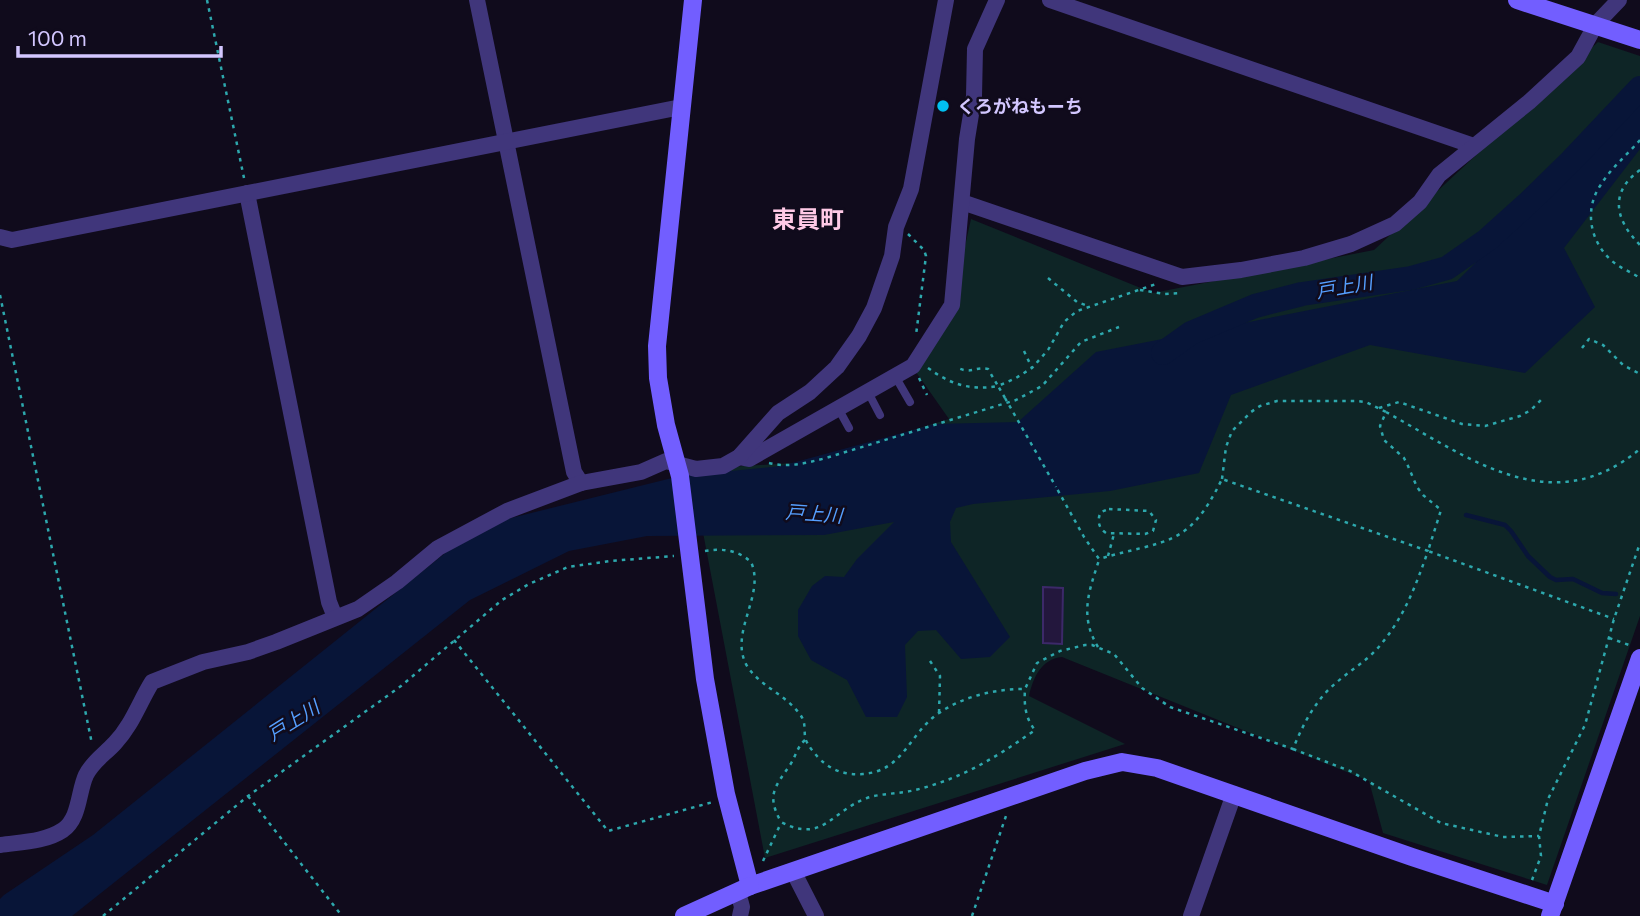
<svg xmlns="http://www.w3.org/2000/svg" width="1640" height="916" viewBox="0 0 1640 916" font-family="Commissioner,'Noto Sans JP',sans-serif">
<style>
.green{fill:#0e2526}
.water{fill:#081538}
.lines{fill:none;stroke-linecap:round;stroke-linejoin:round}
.stream{stroke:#081538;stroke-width:4.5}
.river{stroke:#081538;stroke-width:24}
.building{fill:#23173d;stroke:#3c2969;stroke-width:2}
.path{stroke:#2da8ad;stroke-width:2.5;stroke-dasharray:3.5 5;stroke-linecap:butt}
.lane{stroke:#40367b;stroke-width:8}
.street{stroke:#40367b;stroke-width:16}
.secondary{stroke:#725eff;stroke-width:18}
.path-bridge{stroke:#2da8ad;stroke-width:2.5;stroke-dasharray:3.5 5;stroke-linecap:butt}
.poi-dot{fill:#01c0f1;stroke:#100b1c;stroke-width:2.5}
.labels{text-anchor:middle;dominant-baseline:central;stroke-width:5;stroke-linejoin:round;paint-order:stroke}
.poi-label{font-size:18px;font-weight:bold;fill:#d3c7ff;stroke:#100b1c;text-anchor:start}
.water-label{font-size:19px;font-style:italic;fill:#559fff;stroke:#100b1c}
.district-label{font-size:24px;font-weight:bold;fill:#ffc9e6;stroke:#100b1c}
</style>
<rect width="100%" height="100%" fill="#100b1c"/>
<path class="green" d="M1598 42 1640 56V616L1547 885 1383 833 1369 781 1062 657C1041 659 1033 678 1029 696L1125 744 765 858 701 522 696 469 808 462 949 419 916 372 952 305 971 219 1153 293 1374 250Z"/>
<polygon class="water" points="1640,99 1640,149 1564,248 1595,307 1525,373 1370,345 1231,395 1199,473 1110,491 973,504 956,508 950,522 951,542 1010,637 990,657 961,659 936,630 918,631 905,645 907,697 897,717 866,717 847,680 811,660 798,636 798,610 812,586 825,576 844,577 857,559 894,522 824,535 647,536 569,551 470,600 72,916 0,916 0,899 4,895 93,835 479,526 680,476 781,466 935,424 1018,422 1096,352 1457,281"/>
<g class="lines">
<polyline class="stream" points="1466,515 1505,525 1511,531 1528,556 1550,577 1556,580 1573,579 1602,593 1616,594"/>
<polyline class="river" points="1163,353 1191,333 1255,306 1302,294 1411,278 1447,268 1487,240 1527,204 1571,161 1640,88"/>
</g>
<polygon class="building" points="1043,587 1063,588 1062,644 1043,643"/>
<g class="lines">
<g class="path">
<polyline points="207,0 244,178"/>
<path d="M1640 140C1627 155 1610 169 1600 186 1584 210 1590 242 1612 261 1620 268 1631 272 1640 278"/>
<path d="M1640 170C1608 193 1616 221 1640 245"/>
<polyline points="908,234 924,250 926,256 916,335"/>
<polyline points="1048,278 1077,302 1088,306"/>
<polyline points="1140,290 1165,294 1182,293"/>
<polyline points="0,295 92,744"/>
<polyline points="1582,348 1589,339 1603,345 1623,365 1640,374"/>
<polyline points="1024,351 1032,368"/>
<path d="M928 368C950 384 970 391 998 386L988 369C975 366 971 375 956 367"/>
<polyline points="919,378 927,395"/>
<polyline points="1005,398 998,386 1016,378 1032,368 1048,350 1064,322 1077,311 1156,284"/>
<polyline points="1379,408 1399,402 1462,424 1485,426 1520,416 1531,410 1544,397"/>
<path d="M1386 412C1468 457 1551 523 1640 449"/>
<path d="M769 463C789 468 806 463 826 458L1016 400 1042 386 1081 342 1119 327"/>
<polyline points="1222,479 1226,447 1232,431 1251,412 1260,406 1277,401 1357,401 1366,402 1386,412 1380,426 1384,440 1404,458 1408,466 1417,487 1423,495 1441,510 1428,551 1614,619"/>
<path d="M1109 509 1149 511 1156 520 1153 531 1145 534 1106 533C1098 528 1097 519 1101 512Z"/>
<path d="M705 551C722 548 738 550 751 562 766 595 728 633 747 666 760 686 784 694 798 712 806 721 804 726 805 737 806 744 817 757 823 762 835 772 848 775 863 774 904 771 909 733 939 713 964 696 995 689 1025 689L1037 663 1060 651 1085 645H1092L1114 654 1142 688 1170 707 1293 749C1303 724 1316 699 1337 682 1352 669 1370 659 1382 643 1405 615 1416 585 1428 551L1222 479C1188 549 1166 539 1099 559L1084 537 1056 487"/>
<polyline points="1108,556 1114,534"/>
<polyline points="1609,638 1632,646"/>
<polyline points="454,640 608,831 713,802"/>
<path d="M1098 647C1079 616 1089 591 1099 560"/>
<polyline points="930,661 940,676 939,714"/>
<path d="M805 740C797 747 796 756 790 765 775 787 766 795 781 822 823 844 831 811 867 798 882 793 900 794 915 790 961 779 997 757 1035 730 1025 718 1024 704 1025 689"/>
<polyline points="1293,749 1350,771 1441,823 1503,837 1539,836"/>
<polyline points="248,796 342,916"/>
<polyline points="763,861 781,823"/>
<polyline points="1532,880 1541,856 1539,836 1548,799 1585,725 1614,619 1640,543"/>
<polyline points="103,916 248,796 401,686 502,600 529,584 568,567 610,561 674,556"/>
<polyline points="972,916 1007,813"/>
</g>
<g class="lane">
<polyline points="895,376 910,402"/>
<polyline points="868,392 880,415"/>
<polyline points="838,408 849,428"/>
</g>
<g class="street">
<polyline points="477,0 574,472 581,483"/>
<polyline points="1050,0 1474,146"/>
<polyline points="247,193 329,602 335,617"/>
<polyline points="962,202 1182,277 1241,270 1304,258 1351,244 1395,224 1420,202 1439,175 1529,102 1578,57 1596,24 1619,0"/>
<polyline points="0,237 12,240 681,107"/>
<polyline points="739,457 749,459 913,366 952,305 967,139 974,96 975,49 997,0"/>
<path d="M0 845C21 842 45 842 63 830 80 818 78 792 86 775 93 761 105 754 115 743 132 725 139 703 152 682L203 662 248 652 276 642 358 609 397 582 438 548 507 511 581 483 641 472 666 461 696 469 723 466 739 457 778 413 810 392 837 367 859 336 874 308 892 256 896 227 911 189 946 0"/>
<polyline points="793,871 816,916"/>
<polyline points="738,892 742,907 740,916"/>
<polyline points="1191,916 1234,794"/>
</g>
<g class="secondary">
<polyline points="693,0 657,346 658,378 666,425 680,476 705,679 726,794 750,886 1085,771 1122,762 1157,768 1412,857 1555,904"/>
<polyline points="1517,0 1640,40"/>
<polyline points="684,916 750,886"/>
<polyline points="1550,916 1640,658"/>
</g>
<polyline class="path-bridge" points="1005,398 1056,487"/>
</g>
<circle class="poi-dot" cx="943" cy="106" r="7"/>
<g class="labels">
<g class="poi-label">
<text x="957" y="106">くろがねもーち</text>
</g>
<g class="water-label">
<text transform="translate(1344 286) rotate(-10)">戸上川</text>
<text transform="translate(814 513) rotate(4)">戸上川</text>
<text transform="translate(293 720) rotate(-32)">戸上川</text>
</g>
<g class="district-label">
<text x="808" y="218">東員町</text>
</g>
</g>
<path d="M18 46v10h203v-10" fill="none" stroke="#d3c7ff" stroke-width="3.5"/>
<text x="28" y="46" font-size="21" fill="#d3c7ff" stroke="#100b1c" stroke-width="5" paint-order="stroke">100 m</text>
</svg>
